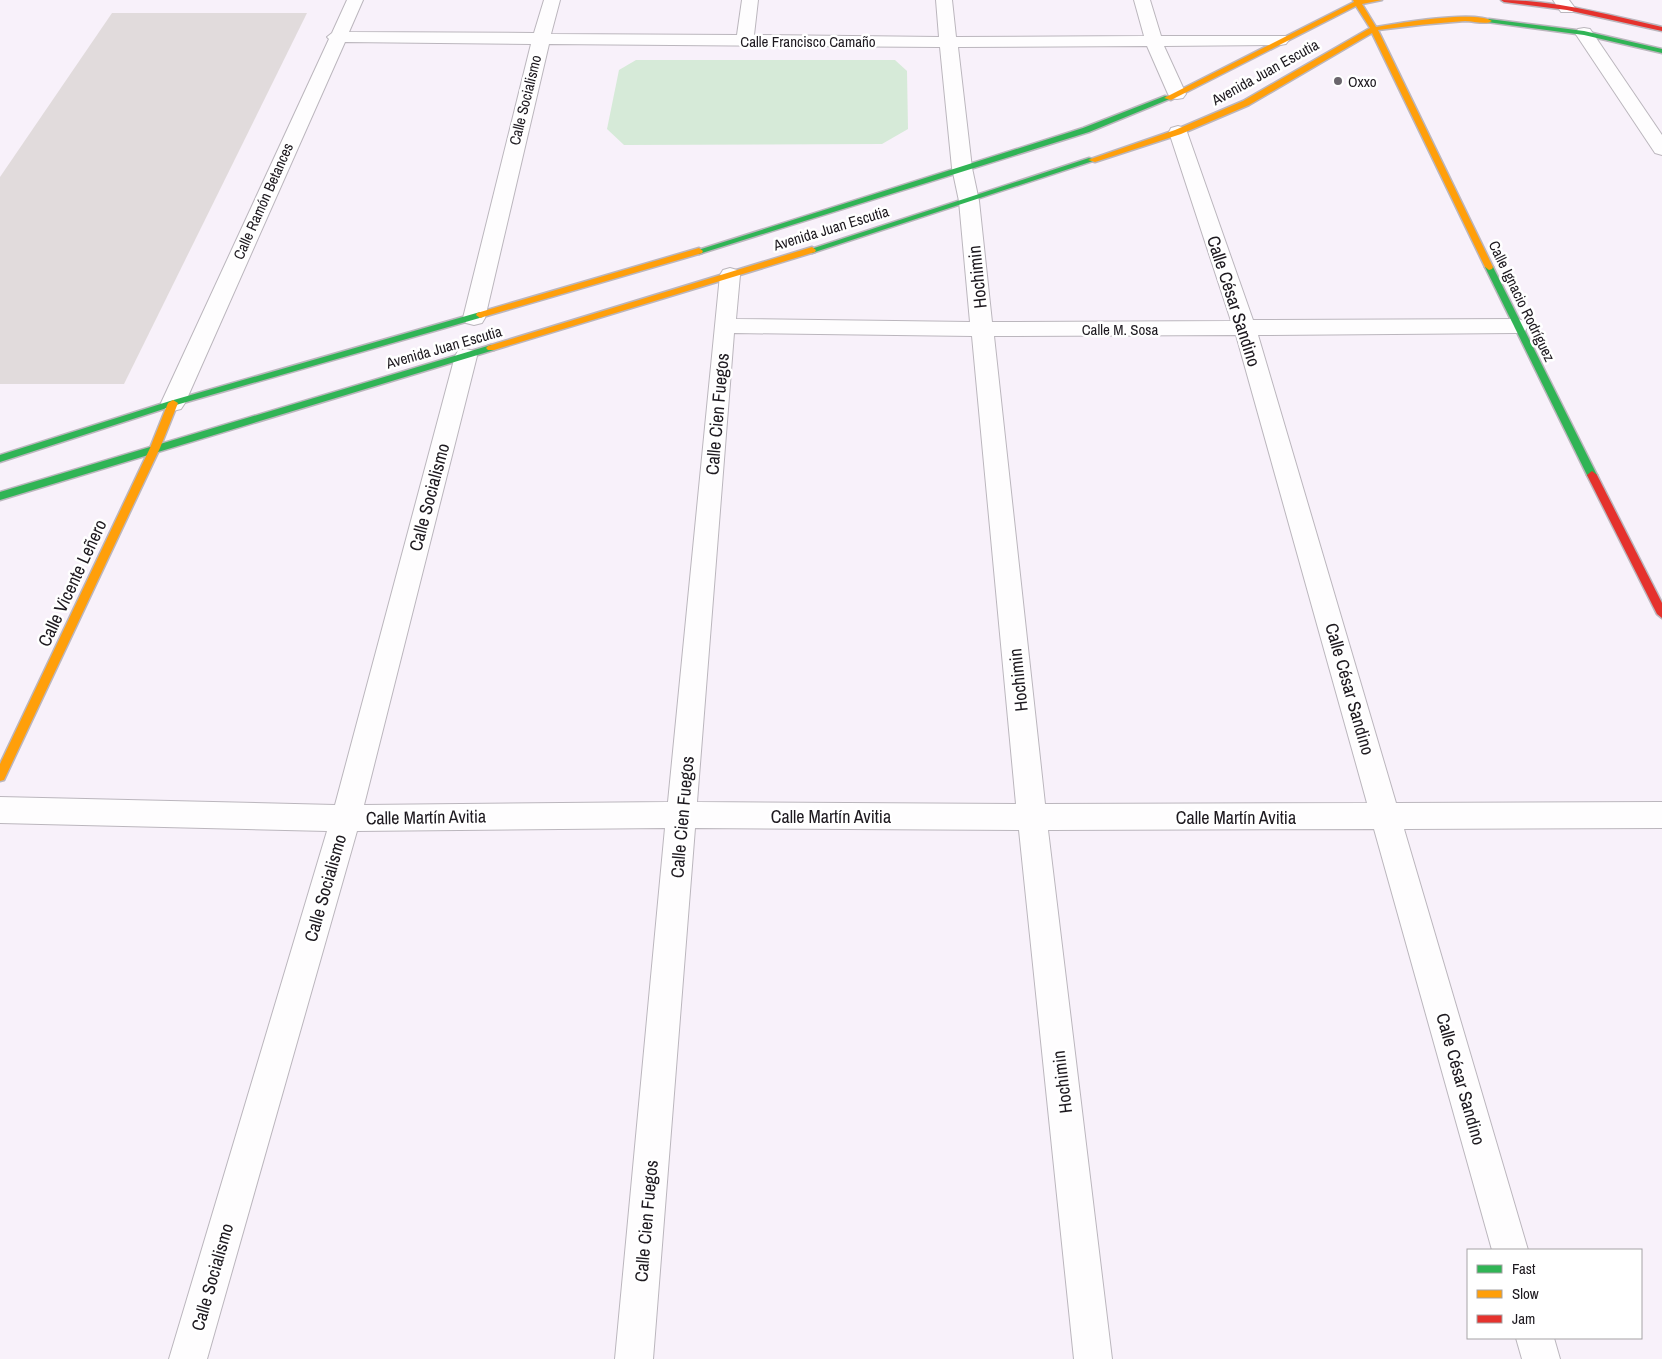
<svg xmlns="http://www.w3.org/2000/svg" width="1662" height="1359" viewBox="0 0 1662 1359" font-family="'Archivo Narrow',sans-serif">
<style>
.green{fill:#d6ead8}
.building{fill:#e1dbdc}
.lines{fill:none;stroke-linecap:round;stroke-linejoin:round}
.street-casing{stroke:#bbb6bd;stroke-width:2}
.fast-casing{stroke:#bbb6bd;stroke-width:3}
.slow-casing{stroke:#bbb6bd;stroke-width:3}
.jam-casing{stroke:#bbb6bd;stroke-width:3}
.street{fill:#fefdfe;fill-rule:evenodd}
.fast{fill:#30b455;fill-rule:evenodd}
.slow{fill:#ff9f0a;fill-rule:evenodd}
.jam{fill:#e5322d;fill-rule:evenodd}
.poi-dot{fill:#6a656c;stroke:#fff;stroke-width:2}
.labels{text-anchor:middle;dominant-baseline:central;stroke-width:5;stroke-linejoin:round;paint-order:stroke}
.far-street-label{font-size:15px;fill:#1d191f;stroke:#fff}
.far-poi-label{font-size:15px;fill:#1d191f;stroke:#fff;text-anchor:start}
.street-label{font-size:18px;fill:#1d191f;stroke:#fff}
</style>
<rect width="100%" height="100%" fill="#f8f1fa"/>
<polygon class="green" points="636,60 895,60 907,71 908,129 882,144 624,145 607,129 619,70"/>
<polygon class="building" points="112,13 307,13 124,384 0,384 0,177"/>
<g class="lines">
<defs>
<g id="street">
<path d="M347 0H363L349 32 534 33 544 0H560L551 34 737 35 742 0H758L754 35 939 37 936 0H952L956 37 1144 36 1134 0H1150L1161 36H1286L1289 40 1286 44 1280 45 1164 46 1186 94 1183 98 1177 99 1171 98 1168 94 1147 46 958 47 972 168 979 201 992 322 1231 321 1169 132 1171 128 1178 126 1185 128 1187 132 1253 320 1517 319 1525 321 1528 326 1525 331 1517 333 1258 335 1396 803 1662 802V828L1404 829 1528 1250H1492L1374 829 1048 830 1112 1359H1074L1019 830 695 828 653 1359H615L665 828 357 831 207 1359H169L327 831 0 823V797L335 805 455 356 458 351 466 349 474 351 477 356 364 805 668 802 720 275 723 270 730 268 737 270 740 275 736 319 970 322 959 201 952 168 940 47 549 44 485 318 482 323 474 325 466 323 463 318 531 44 345 42 185 403 181 409 173 411 165 409 161 403 329 39 327 37 332 33ZM734 333 972 336 1016 804 697 802ZM1236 335 1367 803 1045 804 994 336Z"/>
<polygon points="1553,0 1569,0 1575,8 1573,12 1561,12"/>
<polygon points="1584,28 1590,29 1662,135 1662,155 1655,153 1575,33 1578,29"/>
<polygon points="1516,1338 1554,1338 1560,1359 1522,1359"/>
</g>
<g id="fast">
<polygon points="1489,19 1584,31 1662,49 1662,53 1584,35 1487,22 1487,20"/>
<polygon points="1165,96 1172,98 1089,132 702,253 699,254 695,251 1083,128"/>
<polygon points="1089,158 1096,160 815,252 812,253 808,250"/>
<polygon points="1489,264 1493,267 1597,475 1595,478 1589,478 1587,475 1485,267"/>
<polygon points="480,312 484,315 483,317 176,405 0,462 0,455 170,401"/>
<polygon points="491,345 494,346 494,350 0,500 0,492"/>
</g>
<g id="slow">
<path d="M1353 0H1382L1362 4 1376 27C1399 23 1475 10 1492 21 1486 25 1474 21 1465 21 1436 23 1407 26 1378 30L1493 267 1492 269 1489 270 1485 267 1372 33 1249 105 1181 134 1095 162 1088 160 1175 130 1243 101 1370 28 1356 6 1171 100 1164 98 1354 2Z"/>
<polygon points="812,247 816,250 815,252 494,350 488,350 486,348 488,346"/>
<polygon points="699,248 703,251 702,253 483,317 480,318 476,315 477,313"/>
<polygon points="173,400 178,403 160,448 4,780 0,781 0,764 150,448 168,403"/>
</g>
<g id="jam">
<path d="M1501 0C1555 0 1609 15 1662 27V31L1567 10 1504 2Z"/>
<polygon points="1592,471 1597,475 1662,603 1662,618 1657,614 1587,475"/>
</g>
</defs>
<use href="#street" class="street-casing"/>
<use href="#fast" class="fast-casing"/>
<use href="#slow" class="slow-casing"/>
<use href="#jam" class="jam-casing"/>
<use href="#street" class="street"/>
<use href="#fast" class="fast"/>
<use href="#slow" class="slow"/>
<use href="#jam" class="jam"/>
</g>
<circle class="poi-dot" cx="1338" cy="81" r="5"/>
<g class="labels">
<g class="far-street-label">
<text x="808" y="41">Calle Francisco Camaño</text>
<text transform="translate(1265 72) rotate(-29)">Avenida Juan Escutia</text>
<text transform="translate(525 100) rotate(-76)">Calle Socialismo</text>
<text transform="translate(263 201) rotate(-66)">Calle Ramón Betances</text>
<text transform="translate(831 228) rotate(-17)">Avenida Juan Escutia</text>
<text transform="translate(1522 301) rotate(64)">Calle Ignacio Rodríguez</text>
<text x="1120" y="329">Calle M. Sosa</text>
<text transform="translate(444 347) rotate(-16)">Avenida Juan Escutia</text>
</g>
<g class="far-poi-label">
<text x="1348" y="81">Oxxo</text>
</g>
<g class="street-label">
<text transform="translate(977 277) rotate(-96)">Hochimin</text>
<text transform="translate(1234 301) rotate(72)">Calle César Sandino</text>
<text transform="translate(717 414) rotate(-85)">Calle Cien Fuegos</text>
<text transform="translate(429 497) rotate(-75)">Calle Socialismo</text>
<text transform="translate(72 583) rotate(-65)">Calle Vicente Leñero</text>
<text transform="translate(1018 680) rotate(-96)">Hochimin</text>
<text transform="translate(1350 689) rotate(74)">Calle César Sandino</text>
<text x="831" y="816">Calle Martín Avitia</text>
<text transform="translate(426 817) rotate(-1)">Calle Martín Avitia</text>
<text transform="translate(682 817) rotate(-85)">Calle Cien Fuegos</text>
<text x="1236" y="817">Calle Martín Avitia</text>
<text transform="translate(325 888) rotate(-74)">Calle Socialismo</text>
<text transform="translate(1461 1079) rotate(74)">Calle César Sandino</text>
<text transform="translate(1062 1082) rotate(-97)">Hochimin</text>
<text transform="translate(646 1221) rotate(-85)">Calle Cien Fuegos</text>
<text transform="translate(212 1277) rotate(-74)">Calle Socialismo</text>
</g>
</g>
<rect x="1467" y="1249" width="175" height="90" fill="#ffffff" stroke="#a5a3a5"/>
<rect x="1477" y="1265" width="25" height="8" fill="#30b455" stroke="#a5a3a5"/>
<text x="1512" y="1274" font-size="15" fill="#1d191f">Fast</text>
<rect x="1477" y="1290" width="25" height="8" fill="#ff9f0a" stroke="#a5a3a5"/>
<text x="1512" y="1299" font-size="15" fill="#1d191f">Slow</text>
<rect x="1477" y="1315" width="25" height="8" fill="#e5322d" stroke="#a5a3a5"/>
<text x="1512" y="1324" font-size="15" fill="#1d191f">Jam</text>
</svg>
